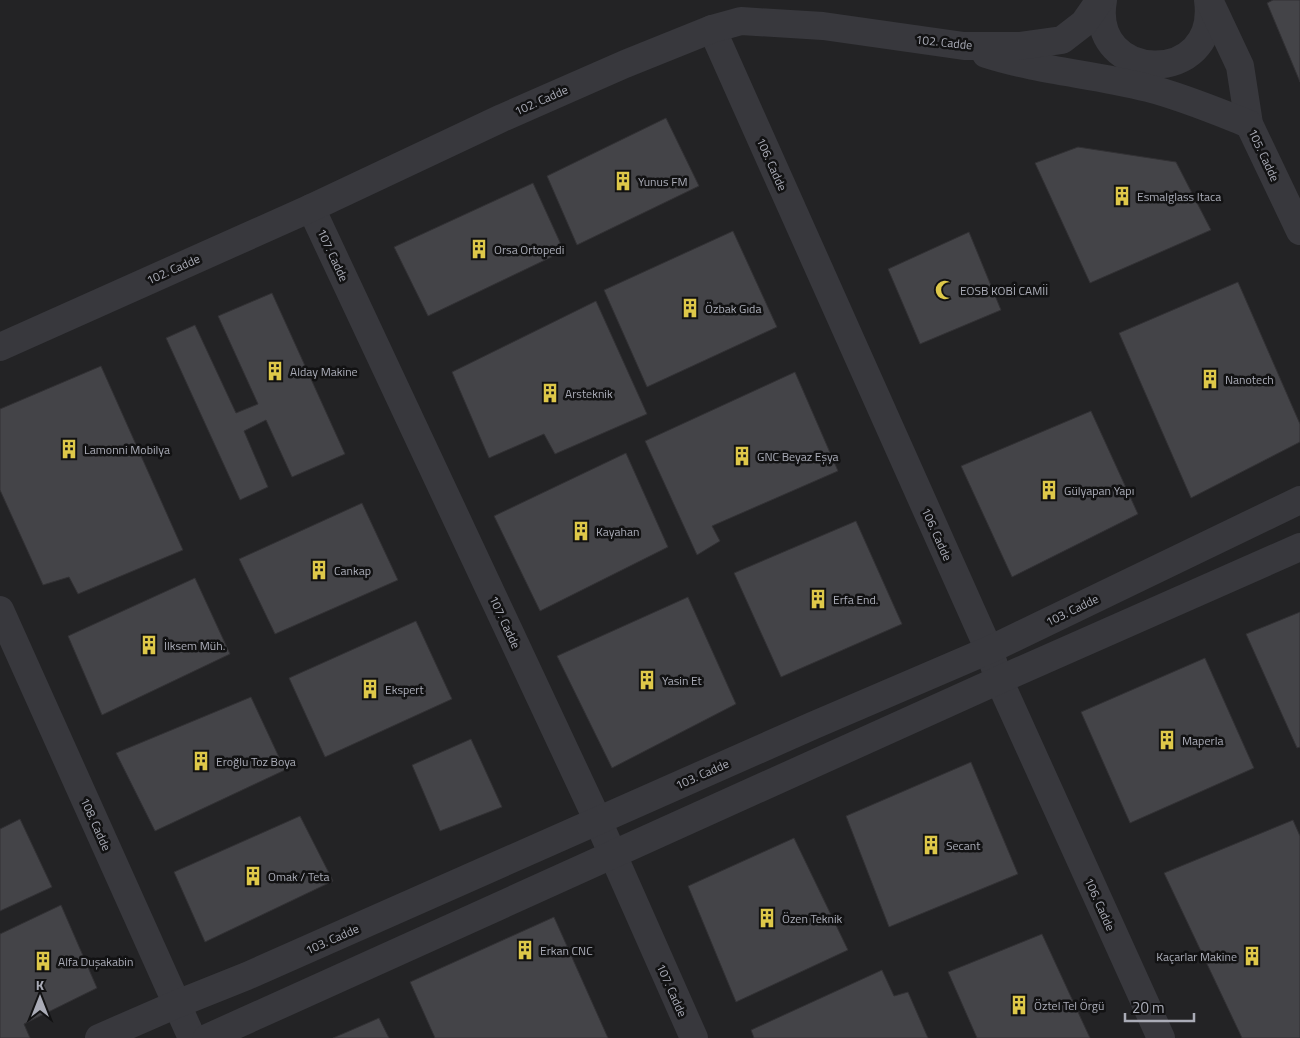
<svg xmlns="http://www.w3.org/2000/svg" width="1300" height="1038" viewBox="0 0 1300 1038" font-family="'Titillium Web',sans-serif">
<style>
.built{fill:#232325}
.building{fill:#444448;stroke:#323134}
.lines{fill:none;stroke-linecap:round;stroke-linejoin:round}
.minor{stroke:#38383d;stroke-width:28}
.labels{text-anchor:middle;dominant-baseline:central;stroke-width:5;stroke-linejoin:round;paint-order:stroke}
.street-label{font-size:12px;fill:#aaacb7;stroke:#121213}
.poi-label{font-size:12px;fill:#aaacb7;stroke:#121213;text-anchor:start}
</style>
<rect width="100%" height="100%" fill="#171718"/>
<rect class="built" x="0" y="0" width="1300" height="1038"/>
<g class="building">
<polygon points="1273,0 1300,0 1300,82 1267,3"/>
<polygon points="666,118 699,186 577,245 547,176"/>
<polygon points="1078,147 1176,162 1211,230 1090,283 1035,163"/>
<polygon points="533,183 564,251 428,316 394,247"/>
<polygon points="733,231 777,327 647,387 604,290"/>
<polygon points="969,232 1001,310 920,344 888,269"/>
<polygon points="1238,282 1300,424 1300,442 1191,498 1119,333"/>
<polygon points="272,293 345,454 292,477 266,420 244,431 268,487 240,500 166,338 195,325 236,413 258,404 218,316"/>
<polygon points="596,301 647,414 555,454 544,434 489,458 452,372"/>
<polygon points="101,366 183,550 78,594 69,577 43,585 0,490 0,409"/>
<polygon points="795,372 838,471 712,526 720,541 697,555 645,441"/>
<polygon points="1091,411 1138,514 1012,577 961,466"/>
<polygon points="626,453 668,547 540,611 494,516"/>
<polygon points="362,503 398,580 275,634 239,559"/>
<polygon points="856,521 902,624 781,677 734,573"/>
<polygon points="195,578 230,654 102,715 68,636"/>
<polygon points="688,597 736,704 612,768 557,656"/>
<polygon points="1300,612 1300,747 1297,748 1246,634"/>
<polygon points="416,621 452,699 325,757 289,678"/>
<polygon points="1205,658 1254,768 1130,823 1081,712"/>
<polygon points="251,697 285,770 155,831 116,753"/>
<polygon points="471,739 502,807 440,831 412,765"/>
<polygon points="971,762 1018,874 889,927 846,816"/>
<polygon points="300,816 333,881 205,942 174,872"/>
<polygon points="20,819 52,887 0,911 0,829"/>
<polygon points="1293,820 1300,836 1300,1038 1242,1038 1164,873"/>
<polygon points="794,838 848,950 736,1002 688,886"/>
<polygon points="61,905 97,988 24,1024 30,1038 0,1038 0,934"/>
<polygon points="554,917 608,1038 435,1038 410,982"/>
<polygon points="1042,934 1090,1038 977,1038 948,972"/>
<polygon points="882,970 894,996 908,992 928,1038 754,1038 751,1030"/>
<polygon points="379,1018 389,1038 333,1038"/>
</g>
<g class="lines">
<g class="minor">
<path d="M1103 0C1088 84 1220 88 1208 0"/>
<polyline points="1209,0 1240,66 1249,124 1300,231"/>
<polyline points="712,29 989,650 999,680 1161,1038"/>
<path d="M986 54C1039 71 1094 74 1148 88 1183 97 1216 111 1249 124"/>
<polyline points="311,208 598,821 694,1038"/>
<polyline points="0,347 311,208 502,118 625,64 712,29 741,21 823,26 964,46 1019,46 1062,40 1084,23 1100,0"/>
<polyline points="0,610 192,1038"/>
<polyline points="99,1038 177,1004 247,976 812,726 989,650 1300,500"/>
<polyline points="207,1038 999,680 1300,547"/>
</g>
</g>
<defs>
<symbol id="building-bare" viewBox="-9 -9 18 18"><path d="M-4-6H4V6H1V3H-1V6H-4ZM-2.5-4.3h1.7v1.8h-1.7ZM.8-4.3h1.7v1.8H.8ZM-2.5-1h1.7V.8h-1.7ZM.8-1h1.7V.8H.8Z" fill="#dec849" stroke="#121213" stroke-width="2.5" paint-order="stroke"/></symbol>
<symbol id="mosque-bare" viewBox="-9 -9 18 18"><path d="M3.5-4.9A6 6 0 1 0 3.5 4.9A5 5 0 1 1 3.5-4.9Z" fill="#dec849" stroke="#121213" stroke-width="2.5" paint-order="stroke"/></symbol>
</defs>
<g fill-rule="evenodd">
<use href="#building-bare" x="609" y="167" width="28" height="28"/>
<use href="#building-bare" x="1108" y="182" width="28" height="28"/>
<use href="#building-bare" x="465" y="235" width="28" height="28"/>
<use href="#mosque-bare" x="931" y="276" width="28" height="28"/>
<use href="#building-bare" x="676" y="294" width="28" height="28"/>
<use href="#building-bare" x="261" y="357" width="28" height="28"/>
<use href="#building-bare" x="1196" y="365" width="28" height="28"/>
<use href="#building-bare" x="536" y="379" width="28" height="28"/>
<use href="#building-bare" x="55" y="435" width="28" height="28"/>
<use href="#building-bare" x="728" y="442" width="28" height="28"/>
<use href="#building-bare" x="1035" y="476" width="28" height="28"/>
<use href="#building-bare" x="567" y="517" width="28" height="28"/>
<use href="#building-bare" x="305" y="556" width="28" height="28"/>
<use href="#building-bare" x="804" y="585" width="28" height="28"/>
<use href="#building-bare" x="135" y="631" width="28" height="28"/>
<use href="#building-bare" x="633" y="666" width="28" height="28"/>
<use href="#building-bare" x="356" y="675" width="28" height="28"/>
<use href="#building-bare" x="1153" y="726" width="28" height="28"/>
<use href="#building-bare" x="187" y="747" width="28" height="28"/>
<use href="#building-bare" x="917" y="831" width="28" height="28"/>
<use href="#building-bare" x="239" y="862" width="28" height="28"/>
<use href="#building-bare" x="753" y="904" width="28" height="28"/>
<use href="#building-bare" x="511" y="936" width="28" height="28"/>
<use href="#building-bare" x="1238" y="942" width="28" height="28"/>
<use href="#building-bare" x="29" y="947" width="28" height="28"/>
<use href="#building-bare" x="1005" y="991" width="28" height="28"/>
</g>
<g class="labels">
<g class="street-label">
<text transform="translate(944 42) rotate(6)">102. Cadde</text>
<text transform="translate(541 100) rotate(-24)">102. Cadde</text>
<text transform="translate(1264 155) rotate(65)">105. Cadde</text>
<text transform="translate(772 164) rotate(66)">106. Cadde</text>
<text transform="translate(333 255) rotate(65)">107. Cadde</text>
<text transform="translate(173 269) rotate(-24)">102. Cadde</text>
<text transform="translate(937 534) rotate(66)">106. Cadde</text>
<text transform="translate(1072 610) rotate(-26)">103. Cadde</text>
<text transform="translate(505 622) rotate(65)">107. Cadde</text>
<text transform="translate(702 774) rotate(-24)">103. Cadde</text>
<text transform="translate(96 824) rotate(66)">108. Cadde</text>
<text transform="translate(1100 904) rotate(66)">106. Cadde</text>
<text transform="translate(332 939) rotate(-24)">103. Cadde</text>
<text transform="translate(672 990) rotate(66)">107. Cadde</text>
</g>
<g class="poi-label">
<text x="638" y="181">Yunus FM</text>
<text x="1137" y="196">Esmalglass Itaca</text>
<text x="494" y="249">Orsa Ortopedi</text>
<text x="960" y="290">EOSB KOBİ CAMİİ</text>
<text x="705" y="308">Özbak Gıda</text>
<text x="290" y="371">Alday Makine</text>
<text x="1225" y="379">Nanotech</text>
<text x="565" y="393">Arsteknik</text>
<text x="84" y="449">Lamonni Mobilya</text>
<text x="757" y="456">GNC Beyaz Eşya</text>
<text x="1064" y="490">Gülyapan Yapı</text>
<text x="596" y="531">Kayahan</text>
<text x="334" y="570">Cankap</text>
<text x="833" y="599">Erfa End.</text>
<text x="164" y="645">İlksem Müh.</text>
<text x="662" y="680">Yasin Et</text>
<text x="385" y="689">Ekspert</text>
<text x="1182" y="740">Maperla</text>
<text x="216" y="761">Eroğlu Toz Boya</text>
<text x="946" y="845">Secant</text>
<text x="268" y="876">Omak / Teta</text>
<text x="782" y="918">Özen Teknik</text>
<text x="540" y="950">Erkan CNC</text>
<text x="1237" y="956" text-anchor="end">Kaçarlar Makine</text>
<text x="58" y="961">Alfa Duşakabin</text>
<text x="1034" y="1005">Öztel Tel Örgü</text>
</g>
</g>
<g transform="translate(40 998)" stroke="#121213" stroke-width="4" paint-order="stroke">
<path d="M0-4L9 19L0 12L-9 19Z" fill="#aaacb7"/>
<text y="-8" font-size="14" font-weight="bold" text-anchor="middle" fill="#aaacb7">K</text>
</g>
<path d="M1125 1013v8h69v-8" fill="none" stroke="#aaacb7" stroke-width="2.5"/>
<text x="1132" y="1013" font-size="15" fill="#aaacb7" stroke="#121213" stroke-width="4" paint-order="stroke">20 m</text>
</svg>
